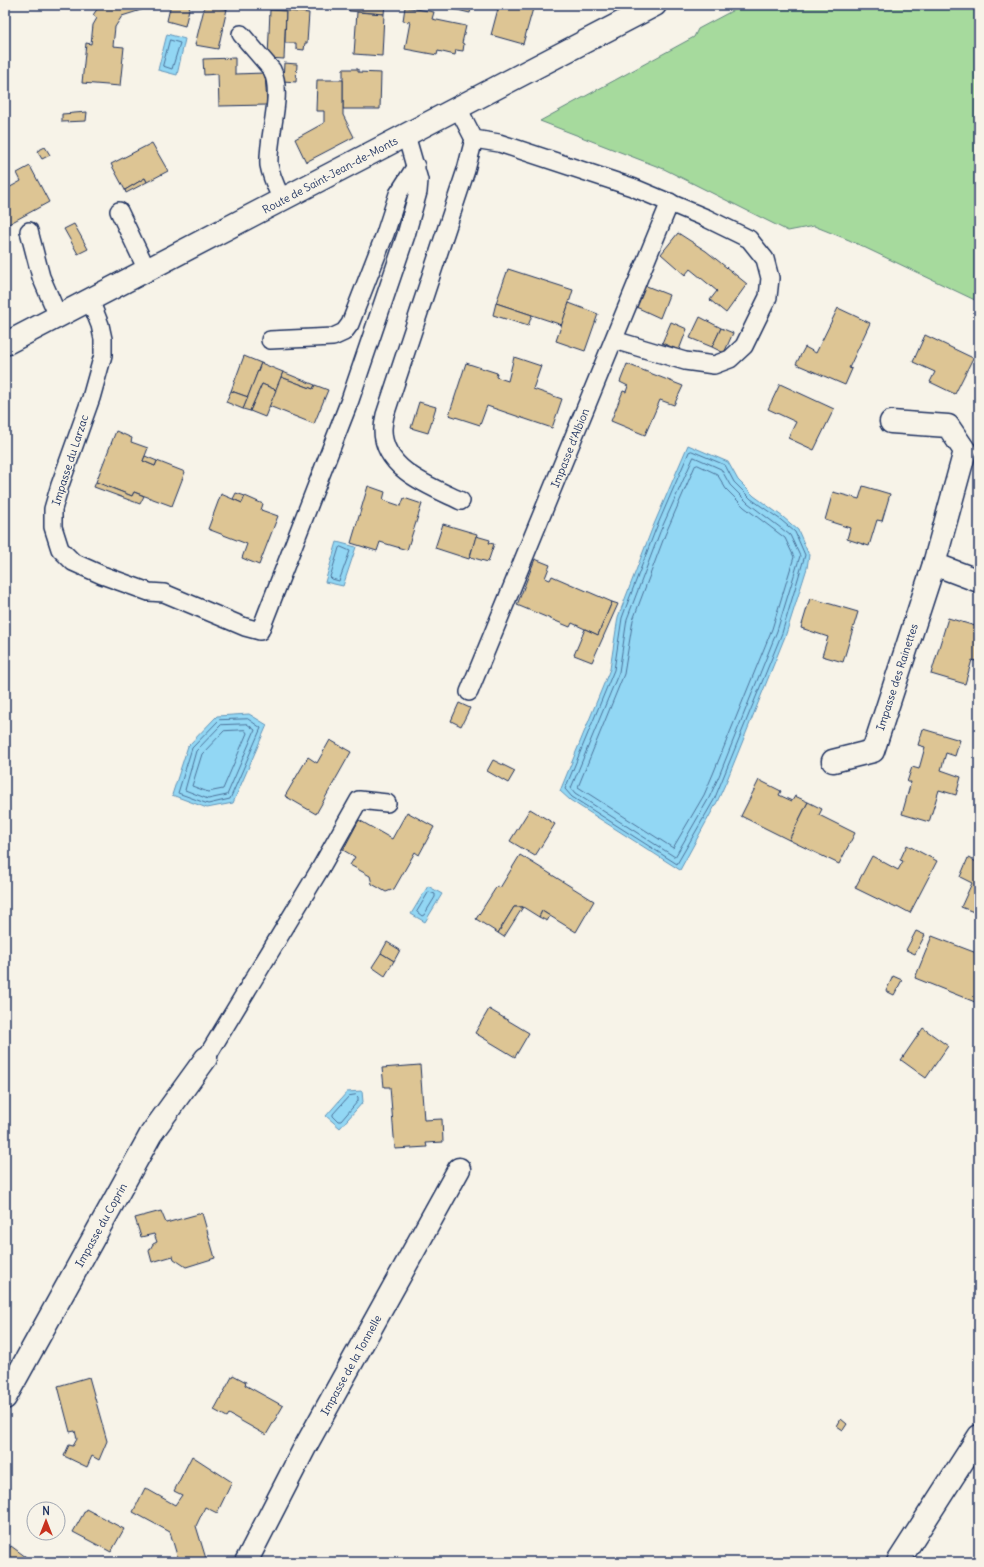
<svg xmlns="http://www.w3.org/2000/svg" width="984" height="1567" viewBox="0 0 984 1567" font-family="Delius,sans-serif">
<style>
.green{fill:#a6da9d;stroke:#60847e}
.water{fill:#92d7f4;stroke:#6294b8}
.lines{fill:none;stroke-linecap:round;stroke-linejoin:round}
.shore{stroke:#4b729a;stroke-width:1}
.building{fill:#ddc594;stroke:#1b2f5e}
.lane-casing{stroke:#1b2f5e;stroke-width:20}
.street-casing{stroke:#1b2f5e;stroke-width:25}
.secondary-casing{stroke:#1b2f5e;stroke-width:25}
.lane{stroke:#f7f3e8;stroke-width:17}
.street{stroke:#f7f3e8;stroke-width:22}
.secondary{stroke:#f7f3e8;stroke-width:22}
.labels{text-anchor:middle;dominant-baseline:central;stroke-width:3;stroke-linejoin:round;paint-order:stroke}
.street-label{font-size:11px;fill:#1b2f5e;stroke:#f7f3e8}
</style>
<rect width="100%" height="100%" fill="#f7f3e8"/>
<filter id="ink" filterUnits="userSpaceOnUse"><feTurbulence type="fractalNoise" baseFrequency=".025" numOctaves="2"/><feDisplacementMap in="SourceGraphic" scale="8" xChannelSelector="R" yChannelSelector="G"/><feConvolveMatrix kernelMatrix="1 2 1 2 8 2 1 2 1" color-interpolation-filters="sRGB"/></filter>
<g filter="url(#ink)">
<polygon class="green" points="743,5 979,5 979,302 849,240 814,226 788,231 664,169 540,121 694,37 698,29"/>
<g class="water">
<polygon points="167,34 185,39 177,75 158,70"/>
<polygon points="688,445 728,462 738,480 754,496 783,517 798,530 809,555 807,568 786,634 727,780 717,802 680,870 570,800 560,791 610,669 618,617 652,529"/>
<polygon points="337,542 356,547 343,586 325,582"/>
<polygon points="249,714 267,725 233,803 207,808 172,795 188,746 217,716"/>
<polygon points="428,886 442,894 425,922 411,914"/>
<polygon points="362,1091 363,1102 340,1128 326,1116 347,1092"/>
</g>
<g class="lines">
<g class="shore">
<polygon points="170,40 180,43 172,69 163,66"/>
<polygon points="692,451 725,465 734,482 751,499 781,520 795,532 805,555 782,633 723,778 714,800 677,864 572,797 565,789 614,670 622,618 626,607 655,531 689,452"/>
<polygon points="694,457 721,469 730,485 748,503 790,535 800,556 777,631 719,776 709,798 675,857 575,793 571,788 619,672 627,619 660,532"/>
<polygon points="698,465 717,474 726,489 744,507 785,538 794,557 772,629 713,774 704,795 673,848 578,787 624,674 633,620 665,535 695,466"/>
<polygon points="341,547 350,551 339,581 332,579 330,577 339,548"/>
<polygon points="248,719 261,728 230,799 208,804 178,793 192,748 219,720"/>
<polygon points="247,724 255,730 227,795 208,799 185,790 196,751 221,725"/>
<polygon points="245,730 247,733 223,789 208,792 192,786 202,754 224,731"/>
<polygon points="429,892 435,894 435,897 424,915 422,916 417,912"/>
<polygon points="356,1095 358,1097 358,1101 341,1121 338,1121 333,1116 333,1114 349,1096"/>
</g>
</g>
<g class="building">
<polygon points="100,5 190,5 185,26 167,21 170,8 157,5 122,16 115,27 113,46 124,47 120,86 82,83 86,43 91,44 93,25 97,18 93,15"/>
<polygon points="205,5 227,9 218,49 195,45"/>
<polygon points="211,5 228,5 227,9"/>
<polygon points="270,5 287,5 286,11 270,10"/>
<polygon points="293,5 308,5 308,11 292,9"/>
<polygon points="349,5 385,5 384,14 349,11"/>
<polygon points="454,5 472,5 470,13 453,9"/>
<polygon points="499,5 509,5 522,9 523,5 534,5 523,44 491,35"/>
<polygon points="405,7 434,12 432,19 466,26 462,43 464,44 463,51 456,50 455,55 438,51 437,55 405,49 410,22 403,21"/>
<polygon points="270,10 286,11 284,59 268,58"/>
<polygon points="286,11 309,13 307,43 305,43 304,50 296,49 296,43 285,43"/>
<polygon points="357,12 384,14 382,56 354,54"/>
<polygon points="235,58 235,74 265,73 267,105 219,106 218,74 204,75 203,59"/>
<polygon points="284,63 297,64 296,82 283,81"/>
<polygon points="343,69 358,69 358,72 381,73 380,109 343,109"/>
<polygon points="317,80 343,80 343,115 354,137 306,162 295,139 324,123 324,111 316,111"/>
<polygon points="87,112 86,121 62,122 62,114"/>
<polygon points="152,143 168,171 147,182 145,178 125,190 111,164"/>
<polygon points="45,147 50,155 42,159 37,151"/>
<polygon points="30,166 49,202 5,226 5,190 21,181 17,173"/>
<polygon points="145,178 147,182 126,193 125,190"/>
<polygon points="74,224 88,249 78,254 64,229"/>
<polygon points="678,233 706,251 747,284 726,313 710,300 717,291 690,269 685,275 661,254"/>
<polygon points="508,269 573,290 562,325 496,303"/>
<polygon points="644,285 669,295 660,318 636,307"/>
<polygon points="496,303 532,315 528,326 493,315"/>
<polygon points="569,303 598,314 585,351 556,341"/>
<polygon points="838,308 870,323 849,368 852,369 845,385 796,364 805,347 816,353"/>
<polygon points="700,317 721,328 712,347 690,338"/>
<polygon points="671,322 687,329 679,350 662,343"/>
<polygon points="721,328 733,333 724,353 712,347"/>
<polygon points="925,335 973,358 955,394 930,382 935,372 913,362"/>
<polygon points="244,356 261,363 248,397 231,391"/>
<polygon points="514,357 541,366 533,389 562,399 552,428 487,406 480,425 449,415 466,363 497,373 496,377 508,381"/>
<polygon points="261,363 283,372 276,390 262,384 250,411 243,409"/>
<polygon points="627,364 683,386 674,405 660,400 645,435 611,421 623,391 626,392 628,386 620,382"/>
<polygon points="283,372 315,385 313,389 281,377"/>
<polygon points="281,377 313,389 315,385 328,390 314,424 269,406"/>
<polygon points="262,384 276,390 265,417 250,411"/>
<polygon points="780,384 834,409 814,450 788,438 796,422 768,409"/>
<polygon points="231,391 248,397 243,409 226,402"/>
<polygon points="419,402 436,407 428,433 411,428"/>
<polygon points="116,431 132,438 131,442 148,448 143,461 155,466 157,461 185,472 172,506 134,492 132,496 96,482"/>
<polygon points="145,456 157,461 155,466 143,461"/>
<polygon points="96,482 132,496 134,492 144,496 140,504 94,487"/>
<polygon points="368,486 385,492 383,500 401,506 404,498 422,504 407,550 380,542 377,551 351,543"/>
<polygon points="863,486 890,494 882,521 877,520 869,546 847,539 850,528 825,520 833,492 859,499"/>
<polygon points="236,493 245,496 242,503 233,499"/>
<polygon points="221,494 242,503 245,496 263,504 261,510 278,516 259,565 242,558 247,544 208,529"/>
<polygon points="443,524 477,534 469,559 435,548"/>
<polygon points="476,536 490,540 489,543 494,544 488,562 470,557"/>
<polygon points="535,559 550,565 545,578 550,580 552,576 612,602 598,635 572,623 570,627 517,605"/>
<polygon points="810,598 858,612 843,662 822,656 828,637 801,628"/>
<polygon points="612,602 618,604 592,662 574,655 585,629 598,635"/>
<polygon points="948,618 979,627 979,662 972,660 965,684 931,674"/>
<polygon points="459,703 470,708 461,726 451,721"/>
<polygon points="923,729 960,740 955,756 946,753 941,770 961,777 956,795 939,790 929,822 902,814 911,782 907,782 912,767 919,769 925,747 918,745"/>
<polygon points="330,740 351,752 316,814 285,796 308,757 317,763"/>
<polygon points="493,760 515,771 508,783 487,771"/>
<polygon points="759,780 781,791 779,795 792,801 795,796 808,802 789,840 741,816"/>
<polygon points="808,802 822,809 819,815 855,833 839,864 789,840"/>
<polygon points="530,809 555,824 535,856 510,841"/>
<polygon points="407,812 434,827 419,855 415,852 394,889 386,892 372,884 370,876 350,865 355,857 343,850 359,820 392,839"/>
<polygon points="907,845 937,861 910,913 897,906 896,908 855,888 872,856 898,870 903,861 900,860"/>
<polygon points="520,855 594,901 576,932 542,911 539,917 523,907 514,907 498,933 476,919 497,886 500,888"/>
<polygon points="968,858 979,863 979,914 961,907 972,883 960,877"/>
<polygon points="514,907 523,907 504,937 498,933"/>
<polygon points="542,911 550,916 547,921 539,917"/>
<polygon points="916,931 925,935 915,954 906,950"/>
<polygon points="932,936 979,954 979,993 975,1002 915,978"/>
<polygon points="387,942 400,950 394,961 381,953"/>
<polygon points="381,953 394,961 385,976 372,967"/>
<polygon points="893,976 902,980 894,995 886,991"/>
<polygon points="489,1009 529,1033 515,1057 475,1033"/>
<polygon points="923,1028 948,1046 926,1078 901,1060"/>
<polygon points="420,1065 424,1120 442,1119 443,1142 426,1143 427,1147 395,1149 390,1087 384,1087 382,1068"/>
<polygon points="161,1211 166,1223 202,1213 215,1258 186,1267 174,1259 173,1256 152,1262 149,1251 153,1244 157,1242 154,1234 141,1237 135,1218"/>
<polygon points="233,1375 246,1382 245,1385 283,1406 266,1435 229,1414 227,1417 214,1410"/>
<polygon points="89,1377 107,1441 99,1460 92,1456 87,1467 64,1456 69,1445 73,1446 77,1439 75,1431 70,1432 58,1386"/>
<polygon points="841,1419 847,1424 843,1430 837,1426"/>
<polygon points="192,1456 232,1482 217,1513 205,1507 196,1526 207,1562 179,1562 170,1532 133,1512 145,1488 175,1505 182,1495 174,1491"/>
<polygon points="86,1509 124,1529 111,1552 73,1532"/>
<polygon points="11,1546 26,1557 22,1562 5,1562 5,1555"/>
</g>
<g class="lines">
<defs>
<g id="lane">
<path d="M241 34 272 70C284 94 267 138 269 165 271 177 277 189 282 200"/>
<polyline points="458,108 474,139 499,143 632,187 706,218 749,239 765,259 770,278 768,297 744,346 730,359 714,365 685,361 614,340"/>
<polyline points="119,211 147,270"/>
<polyline points="29,231 41,277 58,316"/>
<polyline points="90,300 100,325 103,339 103,355 91,398 60,485 53,509 53,527 60,549 73,562 102,575 149,592 164,593 245,627 260,631 350,400 406,235 418,192 419,180 406,135"/>
<polyline points="270,340 333,337 344,332 350,324 385,234 398,194 416,166"/>
<path d="M461 501C432 487 383 470 383 430 383 425 384 420 385 415L466 170 474 139"/>
<polyline points="469,692 670,202"/>
<polyline points="206,1058 320,869 359,800 387,803"/>
</g>
<g id="street">
<polyline points="934,564 979,581"/>
<polyline points="833,761 873,751 934,564 965,451 948,426 891,422"/>
<polyline points="5,1398 151,1134 206,1058"/>
<polyline points="246,1562 304,1449 459,1169"/>
<polyline points="898,1562 979,1436"/>
</g>
<polyline id="secondary" points="5,344 655,5"/>
</defs>
<use href="#lane" class="lane-casing"/>
<use href="#street" class="street-casing"/>
<use href="#secondary" class="secondary-casing"/>
<use href="#lane" class="lane"/>
<use href="#street" class="street"/>
<use href="#secondary" class="secondary"/>
</g>
</g>
<g class="labels">
<g class="street-label">
<text transform="translate(330 175) rotate(-28)">Route de Saint-Jean-de-Monts</text>
<text transform="translate(570 448) rotate(-68)">Impasse d'Albion</text>
<text transform="translate(70 460) rotate(-72)">Impasse du Larzac</text>
<text transform="translate(897 677) rotate(-72)">Impasse des Rainettes</text>
<text transform="translate(101 1225) rotate(-61)">Impasse du Coprin</text>
<text transform="translate(351 1365) rotate(-61)">Impasse de la Tonnelle</text>
</g>
</g>
<rect width="984" height="1567" fill="none" stroke="#f7f3e8" stroke-width="20"/>
<rect x="10" y="10" width="964" height="1547" fill="none" stroke="#1b2f5e" stroke-width="1.5" filter="url(#ink)"/>
<g transform="translate(46 1521)"><circle r="19" fill="#f7f3e8" stroke="#9fa5b1"/>
<path d="M0-3L7 15L0 10L-7 15Z" fill="#c8321e"/>
<text y="-6" font-size="11" font-weight="bold" text-anchor="middle" fill="#1b2f5e">N</text>
</g>
</svg>
